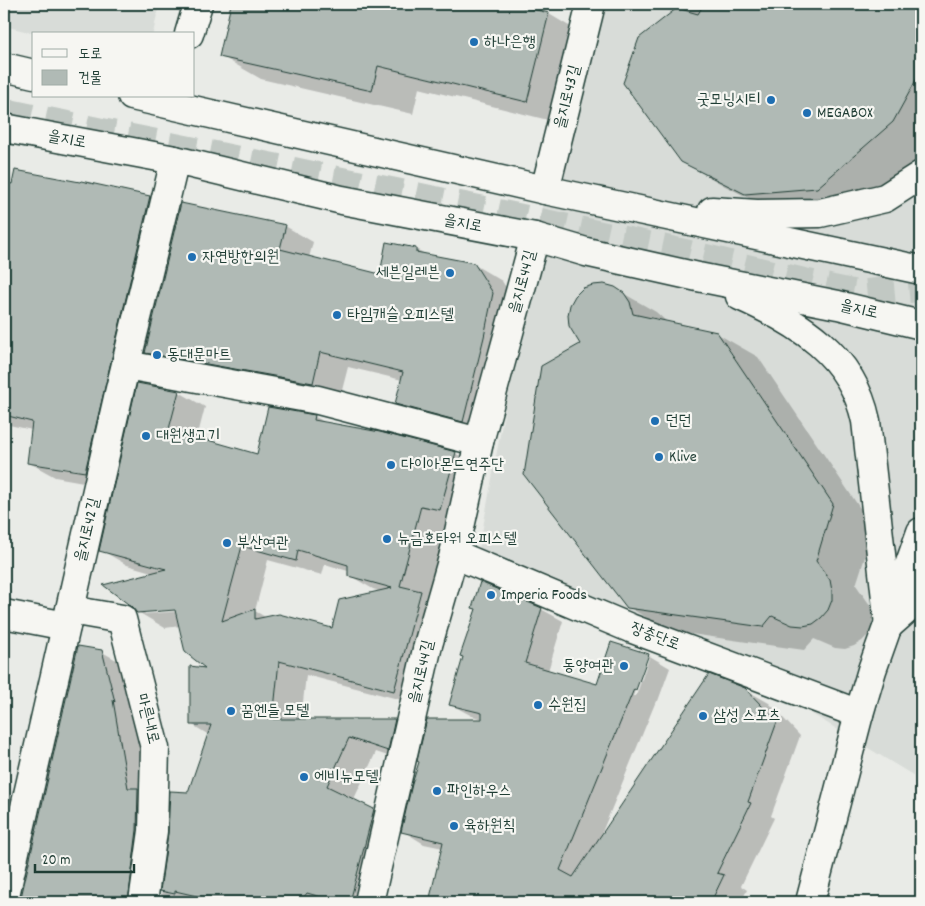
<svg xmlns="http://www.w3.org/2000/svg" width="925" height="906" viewBox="0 0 925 906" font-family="Dekko,'Poor Story',sans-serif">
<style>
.built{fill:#d8dcd8}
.shadow{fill:#0003;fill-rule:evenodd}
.building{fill:#b0bab5;stroke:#1f3d34;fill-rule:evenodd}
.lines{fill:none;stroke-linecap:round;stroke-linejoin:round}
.minor-tunnel{stroke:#c1c8c3;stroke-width:28;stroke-dasharray:28 14;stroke-linecap:butt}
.minor-casing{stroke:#1f3d34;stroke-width:31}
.major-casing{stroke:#1f3d34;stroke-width:31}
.minor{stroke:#f6f6f2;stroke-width:28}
.major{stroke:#f6f6f2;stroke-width:28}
.poi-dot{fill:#1f6fb2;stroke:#f6f6f2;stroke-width:2}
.labels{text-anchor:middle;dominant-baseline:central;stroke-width:4.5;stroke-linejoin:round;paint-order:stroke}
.poi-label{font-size:16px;fill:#1f3d34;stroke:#f6f6f2;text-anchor:start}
.street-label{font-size:16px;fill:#1f3d34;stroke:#f6f6f2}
</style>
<rect width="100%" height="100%" fill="#e9ebe7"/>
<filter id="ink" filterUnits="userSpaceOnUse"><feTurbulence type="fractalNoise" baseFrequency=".02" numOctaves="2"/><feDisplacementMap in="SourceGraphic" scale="10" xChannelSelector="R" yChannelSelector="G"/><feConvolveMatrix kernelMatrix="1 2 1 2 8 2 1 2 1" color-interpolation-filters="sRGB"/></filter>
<g filter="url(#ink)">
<g class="built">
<polygon points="4,4 159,4 153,34 37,34 4,26"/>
<polygon points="601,4 921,4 921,780 736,668 477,560 545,190"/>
</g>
<g class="shadow">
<polygon points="232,4 505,4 549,14 589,38 568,125 419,88 413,114 261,79 221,56"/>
<polygon points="685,4 921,4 921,160 860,212 789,218 725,186 681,161 640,39"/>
<path d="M82 182 150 197 177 213 136 384 179 392 205 407 197 438 258 456 314 416 326 423 455 453 482 468 466 524 447 520 428 596 421 705 306 675 301 720H395L421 736 414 765 376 752 353 801 400 826 380 902H160L170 833 189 794 209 735 191 724 210 670 180 626 165 628 138 612 155 573 127 565 101 550 137 393 134 392 112 487 55 477 28 462 32 430 9 425 4 422V184L13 186 81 184ZM268 560 322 575 325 564 348 571 347 574 373 589 381 592 332 630 267 618 255 611ZM182 608V611L145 614 143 611Z"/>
<polygon points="285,226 313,242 309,258 381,275 416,249 427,255 473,264 502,281 520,310 491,437 424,420 397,403 402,380 348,367 340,398 174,368 146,352"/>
<polygon points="614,288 656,312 667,322 716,333 758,357 874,529 856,585 870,605 873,615 872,624 869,634 862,641 854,646 845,649 835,648 814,639 804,650 670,631 628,607 581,345"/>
<path d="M541 609 563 621 548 671 598 685 648 655 670 668 658 701H656L600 837 744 689 769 703 800 736 771 816 774 818 741 886 747 890 741 902H570V901L523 892 520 902H415L416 896 431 899 443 848 424 844 403 831 484 719 472 716 450 704ZM646 658H649L636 696H633Z"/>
<polygon points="79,648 102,652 129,667 141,715 156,902 21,902"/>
</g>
<g class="building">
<polygon points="231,4 511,4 549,13 527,102 378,66 372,91 219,57"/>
<polygon points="704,4 921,4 921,71 893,122 817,188 745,194 681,162 623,83 639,38 677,8 698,14"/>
<polygon points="15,170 80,182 81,181 150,196 85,472 27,463 32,422 4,415 4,182 12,184"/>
<polygon points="181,203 286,225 280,249 380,274 386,242 416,248 416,252 474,263 493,293 484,337 463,422 395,404 403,372 320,352 313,383 145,353"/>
<polygon points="604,284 615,287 624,293 630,302 633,314 717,332 833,504 816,561 830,580 832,591 832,600 828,610 821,618 813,624 803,626 792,625 772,616 763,627 627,608 524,475 541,366 580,344 569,326 568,315 570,305 575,296 583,288 593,285"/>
<path d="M137 383 179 391 169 429 257 454 268 407 315 415 314 420 380 432 456 452 440 510 421 506 400 586 421 591 394 691 279 661 273 719H395L388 751 349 738 327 786 374 809 350 902H338L307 893 300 902H223L175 891V894L160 891 168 833 170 791 188 792 211 725H190V666L205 668 185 652 175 610 137 613 132 607 103 585 166 569 99 551ZM242 546 296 561 298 550 348 565V576L392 588 339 600 332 628 279 614 255 619V609L222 621Z"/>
<polygon points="480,582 542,608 525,663 597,684 611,642 649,654 636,690 634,689 560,870 573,877 709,674 745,688 777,722 748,802 751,803 717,873 724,875 711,902 429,902 443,842 401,832 412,784 419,762 417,761 427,719 482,719 482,713 449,705 463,657 460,656 476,609 472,608"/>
<polygon points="78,646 102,650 115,702 113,700 128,788 138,788 137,830 128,902 20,902"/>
</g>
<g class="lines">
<polyline class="minor-tunnel" points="4,112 489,211 689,254 833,289 856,294 921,288"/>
<defs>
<g id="minor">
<polyline points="189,34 198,4"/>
<polyline points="545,190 591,4"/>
<polyline points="126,365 318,400 479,442"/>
<polyline points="454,554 630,628 859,714"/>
<polyline points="70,610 122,619 155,748 153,831 143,902"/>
<polyline points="4,614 66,626"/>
<polyline points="4,900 119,393 175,160"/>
<polyline points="369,902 428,645 454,554 479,442 535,237"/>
</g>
<g id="major">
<polyline points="4,67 34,74"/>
<polyline points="132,96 545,190 921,270"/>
<polyline points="4,128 175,160 342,200 535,237 586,252 698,277 838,305 921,325"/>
<polyline points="712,211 757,214 820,213 885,198 921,175"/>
<path d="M740 296C798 322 852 354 866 421L889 625"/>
<polyline points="890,624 921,597"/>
<polyline points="810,902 859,714 872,670 921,532"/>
</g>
</defs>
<use href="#minor" class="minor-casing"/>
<use href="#major" class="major-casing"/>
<use href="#minor" class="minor"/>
<use href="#major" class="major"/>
</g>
</g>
<g class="poi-dot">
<circle cx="474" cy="42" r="5"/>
<circle cx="771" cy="100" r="5"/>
<circle cx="807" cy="113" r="5"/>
<circle cx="192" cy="257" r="5"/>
<circle cx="450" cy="273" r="5"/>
<circle cx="337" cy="315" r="5"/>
<circle cx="157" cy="355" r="5"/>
<circle cx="655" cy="421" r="5"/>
<circle cx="146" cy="436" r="5"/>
<circle cx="659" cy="457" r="5"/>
<circle cx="391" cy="465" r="5"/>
<circle cx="387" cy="539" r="5"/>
<circle cx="227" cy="543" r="5"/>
<circle cx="491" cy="595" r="5"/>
<circle cx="624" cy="666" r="5"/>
<circle cx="538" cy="705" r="5"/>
<circle cx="231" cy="711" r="5"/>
<circle cx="703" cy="716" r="5"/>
<circle cx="304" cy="777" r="5"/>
<circle cx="437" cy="791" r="5"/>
<circle cx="454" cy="826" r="5"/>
</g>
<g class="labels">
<g class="poi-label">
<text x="484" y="42">하나은행</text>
<text x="761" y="100" text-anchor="end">굿모닝시티</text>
<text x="817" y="113">MEGABOX</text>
<text x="202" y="257">자연방한의원</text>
<text x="440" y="273" text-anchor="end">세븐일레븐</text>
<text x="347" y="315">타임캐슬 오피스텔</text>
<text x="167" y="355">동대문마트</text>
<text x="665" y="421">던던</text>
<text x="156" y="436">대원생고기</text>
<text x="669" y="457">Klive</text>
<text x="401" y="465">다이아몬드연주단</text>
<text x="397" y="539">뉴금호타워 오피스텔</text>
<text x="237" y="543">부산여관</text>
<text x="501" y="595">Imperia Foods</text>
<text x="614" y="666" text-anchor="end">동양여관</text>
<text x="548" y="705">수원집</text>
<text x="241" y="711">꿈엔들 모텔</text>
<text x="713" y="716">삼성 스포츠</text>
<text x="314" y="777">에비뉴모텔</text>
<text x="447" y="791">파인하우스</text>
<text x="464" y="826">육하원칙</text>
</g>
<g class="street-label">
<text transform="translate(568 97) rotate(-76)">을지로43길</text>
<text transform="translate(67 140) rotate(11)">을지로</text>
<text transform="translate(463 224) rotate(11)">을지로</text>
<text transform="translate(523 282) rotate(-75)">을지로44길</text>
<text transform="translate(859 310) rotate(13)">을지로</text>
<text transform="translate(88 530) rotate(-77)">을지로42길</text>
<text transform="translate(655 637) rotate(21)">장충단로</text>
<text transform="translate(422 672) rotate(-77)">을지로44길</text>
<text transform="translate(147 719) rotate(76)">마른내로</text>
</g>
</g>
<rect width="925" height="906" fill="none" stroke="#f6f6f2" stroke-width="20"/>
<rect x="10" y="10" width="905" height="886" fill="none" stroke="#1f3d34" stroke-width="2" filter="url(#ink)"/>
<rect x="32" y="32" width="162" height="65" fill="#f6f6f2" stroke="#a0aca6"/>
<rect x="42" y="49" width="25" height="8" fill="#f6f6f2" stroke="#a0aca6"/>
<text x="78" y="58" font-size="15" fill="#1f3d34">도로</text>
<rect x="42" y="70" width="25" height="15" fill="#b0bab5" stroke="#a0aca6"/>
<text x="78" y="82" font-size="15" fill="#1f3d34">건물</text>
<path d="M35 864v8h99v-8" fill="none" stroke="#1f3d34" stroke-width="2.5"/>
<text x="42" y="864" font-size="15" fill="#1f3d34" stroke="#f6f6f2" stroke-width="4" paint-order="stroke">20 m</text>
</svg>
